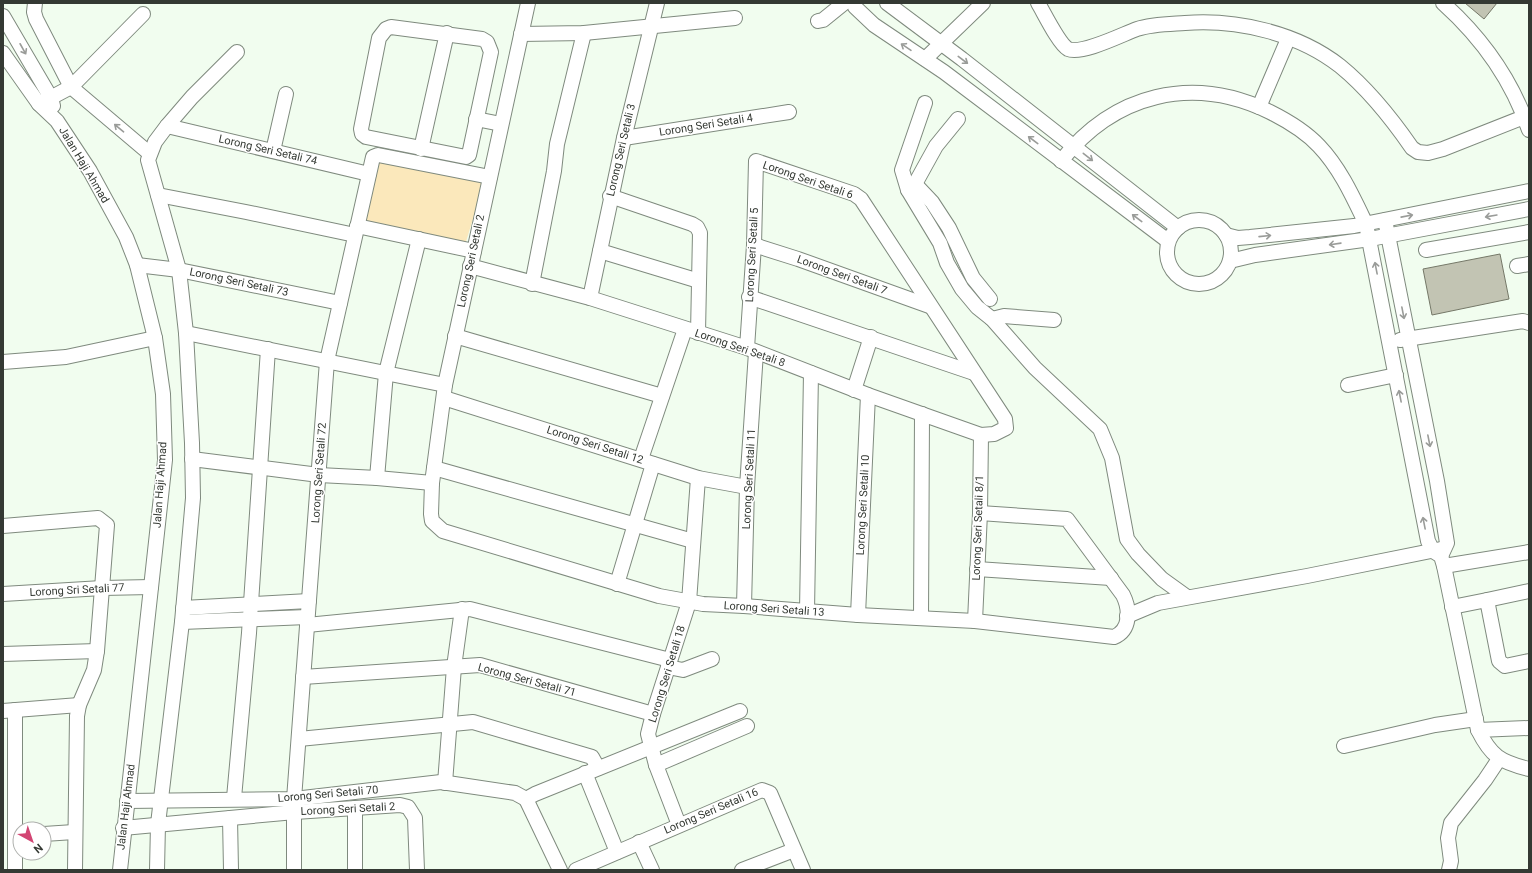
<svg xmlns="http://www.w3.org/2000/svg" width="1532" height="873" viewBox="0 0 1532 873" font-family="Roboto,sans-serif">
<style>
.green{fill:#fbe8bb}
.building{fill:#c2c4b3;stroke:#757868}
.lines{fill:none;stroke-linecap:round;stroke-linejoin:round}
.minor-casing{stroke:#7f8a7e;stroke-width:16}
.minor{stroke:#fff;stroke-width:14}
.oneway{stroke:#9a9c99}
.labels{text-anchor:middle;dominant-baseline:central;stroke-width:3;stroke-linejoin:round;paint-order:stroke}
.street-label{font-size:11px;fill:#343933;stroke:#fff}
</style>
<rect width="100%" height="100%" fill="#f1fdef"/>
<polygon class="green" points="378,158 486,176 465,245 365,222"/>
<g class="building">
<polygon points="1465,3 1497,3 1484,19"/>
<polygon points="1500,254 1509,299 1432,315 1423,269"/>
</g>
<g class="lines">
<defs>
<g id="minor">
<polyline points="35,3 34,12 36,19 71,87 149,153"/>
<path d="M528 3 445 385 432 483 431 514 432 521 443 531 659 596 703 604 744 606 858 615 975 621 1114 637C1131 630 1130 609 1123 595L1067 519 980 513"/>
<polyline points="854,3 855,7 874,25 944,72 1168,241"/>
<polyline points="887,3 962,59 1178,228"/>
<path d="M1038 3C1044 13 1059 44 1068 49 1082 55 1123 34 1137 29 1152 24 1170 24 1185 23 1237 19 1298 33 1340 66 1367 88 1392 119 1412 148L1418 152 1428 153 1443 149 1529 115"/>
<path d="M1443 3C1482 38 1512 80 1529 130"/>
<polyline points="3,16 51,98 53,106"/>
<polyline points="818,21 823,20 844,3"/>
<polygon points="391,27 482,39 487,42 491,52 469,155 466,157 366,137 362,134 361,129 379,38 386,29"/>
<polyline points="521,34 584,33 735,18"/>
<polyline points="3,53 39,104 57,121 90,171 126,237 137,265 155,338 163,394 165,460 120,870"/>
<polyline points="925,59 983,3"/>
<polyline points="925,103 902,170 908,190 940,243 947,263 962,289 977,307 992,319 1035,368 1100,429 1112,458 1127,539 1138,554 1162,579 1187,597"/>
<polyline points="39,104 71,87 143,14"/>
<polyline points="1259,107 1288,39"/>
<polyline points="476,119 501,124"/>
<polyline points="167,126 369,174"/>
<polyline points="624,138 789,112"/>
<polyline points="421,149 447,33"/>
<polyline points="273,151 286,94"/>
<path d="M1061 161C1114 94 1192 74 1270 112 1288 121 1305 131 1319 146 1340 168 1353 197 1366 224L1428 541 1433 551 1441 556 1444 566 1478 730C1491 756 1500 762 1529 769"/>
<polyline points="915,184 932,202 949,228 973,278 990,299"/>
<polyline points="908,190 915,184 936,146 958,119"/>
<polyline points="158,195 246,212 355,235"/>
<polyline points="610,196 692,224 697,227 700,233 698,333"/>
<polyline points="1385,220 1437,481 1447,543 1441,556"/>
<circle cx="1199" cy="252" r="32"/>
<polyline points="357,226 474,251"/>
<polyline points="1226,235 1238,238 1250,237 1354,226 1529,191"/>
<polyline points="754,245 798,259 929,306"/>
<polyline points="1426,250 1529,232"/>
<polyline points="600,251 699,281"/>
<polyline points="1230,261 1255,255 1370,239 1529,209"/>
<polyline points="137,265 179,270 340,303"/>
<polyline points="470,266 590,298 747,348 868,395 981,435 994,434 1006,428 1005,419 861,199 854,194 756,161 754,245 747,348"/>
<polyline points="1517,266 1529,264"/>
<polyline points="532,284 554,171 557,144 584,33"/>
<polyline points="749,297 974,373"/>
<polyline points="590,298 624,138 657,3"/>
<polyline points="992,319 1004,316 1054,320"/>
<polyline points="186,333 445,385"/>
<polyline points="455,336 662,396"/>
<polyline points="1400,340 1523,321 1529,323"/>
<polyline points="3,362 66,357 155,338"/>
<polyline points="1348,385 1396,375"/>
<polyline points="854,390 871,337"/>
<polyline points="444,398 698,478 747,487"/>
<polyline points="192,459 319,475 377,478 432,483"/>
<polyline points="641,459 685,329"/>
<polyline points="434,468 693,541"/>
<polyline points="377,478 386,373 419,239"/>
<polyline points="3,526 98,518 107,525 97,651 94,670 79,705 77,716 75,870"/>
<polyline points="1444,566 1529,552"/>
<polyline points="977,569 1111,578"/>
<polyline points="617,584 653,464"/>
<polyline points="3,594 102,588 151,587"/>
<polyline points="1487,600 1529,591"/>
<polyline points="744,606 747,487 756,352"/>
<polyline points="1452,607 1487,600 1499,661 1505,666 1529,661"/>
<polyline points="183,608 309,601"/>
<polyline points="807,611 811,373"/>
<polyline points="858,615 868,395"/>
<polyline points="1127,616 1158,603 1307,576 1441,549"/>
<polyline points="921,618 922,414"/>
<polyline points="975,621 980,513 981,435"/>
<polyline points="182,622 307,617"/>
<polyline points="307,625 470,609 670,660"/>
<polyline points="3,654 97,651"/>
<polyline points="668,667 683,670 712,659"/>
<polyline points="303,677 480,665 653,714"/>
<polyline points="3,711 79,705"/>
<polyline points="1478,730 1529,728"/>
<polyline points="299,739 473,722 592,757 598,768"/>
<polyline points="1344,746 1435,725 1476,719"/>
<polyline points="656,765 747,726"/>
<polyline points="585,773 617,852"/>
<polyline points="445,783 454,667 462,609"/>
<polyline points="234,798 249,633 268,349"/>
<polyline points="526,799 535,794 740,711"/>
<polyline points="526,799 560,870"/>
<polyline points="127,801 294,799 441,782 515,793 526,799"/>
<polyline points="230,818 231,870"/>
<polyline points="679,825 656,765 648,734 653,714 689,602 698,478"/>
<polyline points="123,828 295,812 400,805 408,807 415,818 417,870"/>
<polyline points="44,834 74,832"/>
<polyline points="639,842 652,870"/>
<polyline points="15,870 15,710"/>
<polyline points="157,870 158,824 182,622 193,498 192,443 186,333 179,270 148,160 155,142 167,126 192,97 237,52"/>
<polyline points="294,870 294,799 327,361 373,157 378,155 490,177"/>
<polyline points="355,870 355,808"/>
<polyline points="576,870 762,790 770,793 803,870"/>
<polyline points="742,870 794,850"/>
<polyline points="1449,870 1451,861 1448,838 1451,823 1485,780 1499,759"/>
</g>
</defs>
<use href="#minor" class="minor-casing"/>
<use href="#minor" class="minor"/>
</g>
<defs><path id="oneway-shaft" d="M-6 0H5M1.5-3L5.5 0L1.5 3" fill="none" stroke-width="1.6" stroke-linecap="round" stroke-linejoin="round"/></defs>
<g class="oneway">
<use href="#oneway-shaft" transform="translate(906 47) rotate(-146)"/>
<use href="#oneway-shaft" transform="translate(23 49) rotate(61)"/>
<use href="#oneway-shaft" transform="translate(963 60) rotate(37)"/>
<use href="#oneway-shaft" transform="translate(119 128) rotate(-140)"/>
<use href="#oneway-shaft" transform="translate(1033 140) rotate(-143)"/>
<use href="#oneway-shaft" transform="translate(1088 157) rotate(38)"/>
<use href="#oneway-shaft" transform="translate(1407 216) rotate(-11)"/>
<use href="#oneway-shaft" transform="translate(1491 216) rotate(170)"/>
<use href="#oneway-shaft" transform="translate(1137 218) rotate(-143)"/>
<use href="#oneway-shaft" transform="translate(1265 236) rotate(-6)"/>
<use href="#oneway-shaft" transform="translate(1335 244) rotate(172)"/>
<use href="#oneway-shaft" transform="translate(1376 268) rotate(-101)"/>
<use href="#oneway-shaft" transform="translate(1403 313) rotate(79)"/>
<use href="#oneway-shaft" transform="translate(1400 396) rotate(-101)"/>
<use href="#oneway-shaft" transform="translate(1429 441) rotate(79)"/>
<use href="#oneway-shaft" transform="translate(1424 523) rotate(-101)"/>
</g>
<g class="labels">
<g class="street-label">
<text transform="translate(706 125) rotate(-9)">Lorong Seri Setali 4</text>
<text transform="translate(268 150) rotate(13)">Lorong Seri Setali 74</text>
<text transform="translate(621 150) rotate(-77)">Lorong Seri Setali 3</text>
<text transform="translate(84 165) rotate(59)">Jalan Haji Ahmad</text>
<text transform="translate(808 180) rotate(19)">Lorong Seri Setali 6</text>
<text transform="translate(752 255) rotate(-87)">Lorong Seri Setali 5</text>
<text transform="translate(471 261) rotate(-78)">Lorong Seri Setali 2</text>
<text transform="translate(842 275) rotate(20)">Lorong Seri Setali 7</text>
<text transform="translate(239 282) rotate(12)">Lorong Seri Setali 73</text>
<text transform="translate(740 348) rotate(19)">Lorong Seri Setali 8</text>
<text transform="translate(595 445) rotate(18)">Lorong Seri Setali 12</text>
<text transform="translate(319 473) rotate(-86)">Lorong Seri Setali 72</text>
<text transform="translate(749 479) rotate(-87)">Lorong Seri Setali 11</text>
<text transform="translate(160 485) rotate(-86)">Jalan Haji Ahmad</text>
<text transform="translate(863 505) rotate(-87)">Lorong Seri Setali 10</text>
<text transform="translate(978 528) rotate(-88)">Lorong Seri Setali 8/1</text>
<text transform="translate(77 590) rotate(-3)">Lorong Sri Setali 77</text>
<text transform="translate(774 609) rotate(4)">Lorong Seri Setali 13</text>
<text transform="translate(667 674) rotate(-73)">Lorong Seri Setali 18</text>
<text transform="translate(527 680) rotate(15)">Lorong Seri Setali 71</text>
<text transform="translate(328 794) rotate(-5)">Lorong Seri Setali 70</text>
<text transform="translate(126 807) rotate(-83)">Jalan Haji Ahmad</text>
<text transform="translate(348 809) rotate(-3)">Lorong Seri Setali 2</text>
<text transform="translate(711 811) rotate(-23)">Lorong Seri Setali 16</text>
</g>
</g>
<rect width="1532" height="873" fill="none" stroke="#343933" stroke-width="8"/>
<g transform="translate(32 841) rotate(140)"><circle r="19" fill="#ffffff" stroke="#aeb0ad"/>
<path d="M0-3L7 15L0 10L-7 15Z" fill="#d24573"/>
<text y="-6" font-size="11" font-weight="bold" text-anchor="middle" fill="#343933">N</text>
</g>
</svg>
